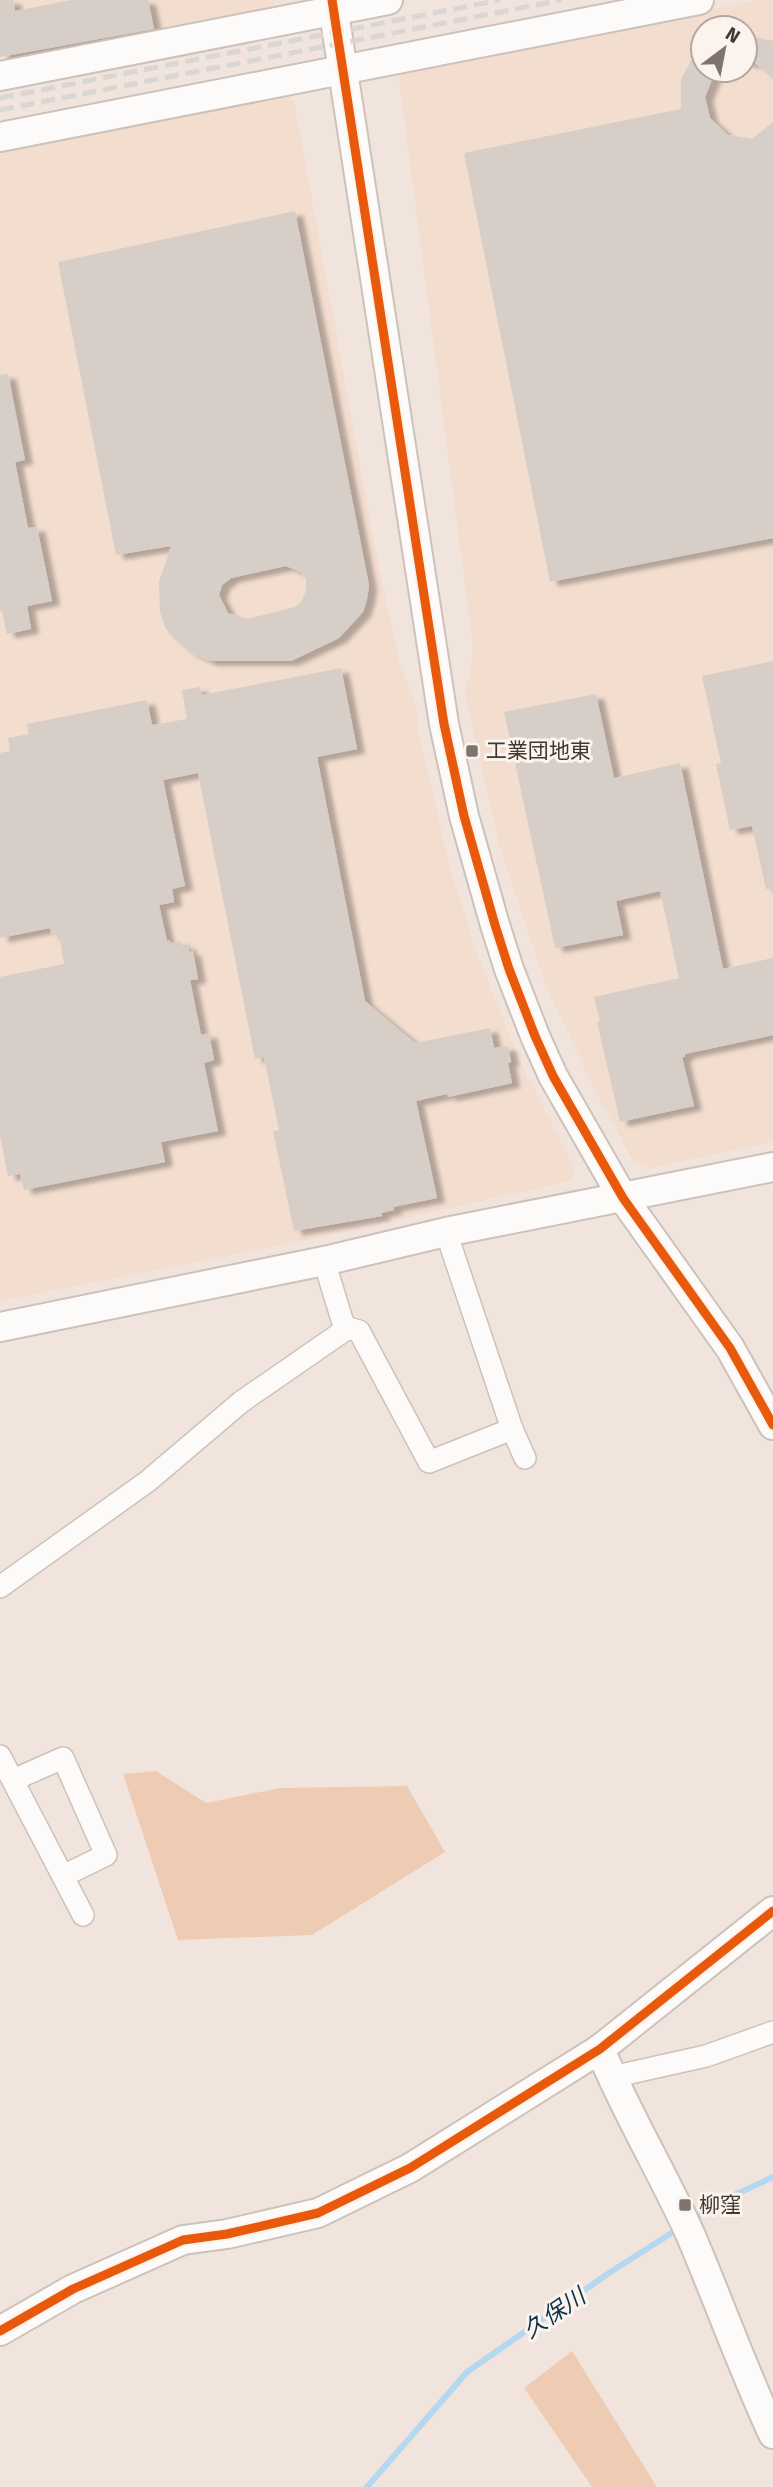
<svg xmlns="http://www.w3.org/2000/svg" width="773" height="2487" viewBox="0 0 773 2487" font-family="'Fira Sans','Noto Sans JP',sans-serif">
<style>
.built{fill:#f3ddcf;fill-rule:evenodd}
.green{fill:#eeccb4}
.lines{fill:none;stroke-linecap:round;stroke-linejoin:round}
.stream{stroke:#b4d8ef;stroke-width:6}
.building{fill:#d7cec7;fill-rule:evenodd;filter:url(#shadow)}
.minor-casing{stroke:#ccc2bb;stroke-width:24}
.tertiary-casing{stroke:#ccc2bb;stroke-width:32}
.minor{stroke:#fdfbfa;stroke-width:21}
.tertiary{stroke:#fdfbfa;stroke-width:28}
.rail{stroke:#dad6d4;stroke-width:5;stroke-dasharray:14 7;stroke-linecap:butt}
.cycleway-casing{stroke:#fcf3ed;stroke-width:13}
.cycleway{stroke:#e8590c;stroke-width:9}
.poi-dot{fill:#7f746e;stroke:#fcf3ed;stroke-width:2.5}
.labels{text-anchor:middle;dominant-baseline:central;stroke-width:6;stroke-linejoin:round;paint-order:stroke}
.poi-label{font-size:21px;fill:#413832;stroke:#fcf3ed;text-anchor:start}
.water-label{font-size:23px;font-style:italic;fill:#06354c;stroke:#fcf3ed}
</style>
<defs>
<filter id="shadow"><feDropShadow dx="8" dy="4.5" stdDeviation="2" flood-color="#0004"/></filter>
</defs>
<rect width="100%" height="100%" fill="#f1e4dc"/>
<g class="built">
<polygon points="0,0 276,0 271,9 0,63"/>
<path d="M759 0H773V1142L649 1168 633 1161 596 1092 547 988 501 852 480 763 465 691 470 673 473 646 399 79 404 69ZM703 28H745V70H703Z"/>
<polygon points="285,94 294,101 375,547 400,666 415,702 420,740 451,871 477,954 522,1066 575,1169 569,1181 326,1236 0,1301 0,148"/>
</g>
<g class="green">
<polygon points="156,1771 206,1803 280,1788 407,1786 445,1852 312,1935 178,1940 123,1774"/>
<polygon points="572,2351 657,2487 592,2487 524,2388"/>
</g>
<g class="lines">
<g class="stream">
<polyline points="693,2219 722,2201 773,2177"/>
<polyline points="367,2487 467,2372 609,2273 678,2229"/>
</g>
</g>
<g class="building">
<polygon points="0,0 13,0 15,11 71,0 148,0 154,29 0,57"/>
<polygon points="745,35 773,41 773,79 755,63 745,63"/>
<polygon points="703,39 703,70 716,70 705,97 710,118 728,135 752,139 773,122 773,538 550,582 464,153 681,109 681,79"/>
<path d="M295 211 369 585 367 599 363 612 339 638 291 661H209L190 652 174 639 166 629 160 612 159 582 171 546 116 555 58 262ZM286 566 301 572 306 579V591L302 600 295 607 247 619 228 613 219 595 222 585 231 578Z"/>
<polygon points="8,374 25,460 15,462 28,528 37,527 52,601 27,606 31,629 7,634 2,611 0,612 0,375"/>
<polygon points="773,661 773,889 766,889 752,826 730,830 716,764 721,763 702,676"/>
<polygon points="341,668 357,749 317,757 365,1001 415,1043 490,1028 494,1048 508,1046 511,1062 508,1063 512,1083 448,1097 447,1094 416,1101 437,1198 393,1207 394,1210 381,1213 382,1216 294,1231 273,1131 279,1130 264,1057 255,1059 198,773 163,780 185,886 172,889 174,902 159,905 167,941 170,940 170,943 181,941 182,946 188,945 189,952 193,951 198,979 190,980 201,1035 209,1033 214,1060 204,1063 218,1131 161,1142 165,1162 24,1190 20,1174 8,1176 0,1135 0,977 64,964 59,934 52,936 50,928 0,938 0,753 10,751 8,738 29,734 27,724 147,700 152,725 187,719 182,690 200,687 201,695"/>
<polygon points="596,694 614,778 680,763 723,969 773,958 773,1035 685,1054 685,1057 682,1057 694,1106 620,1122 597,1022 600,1021 594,997 679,978 660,891 616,901 623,935 555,948 504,712"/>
</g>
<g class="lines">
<defs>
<g id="minor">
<polyline points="446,1232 512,1429 525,1458"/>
<polyline points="348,1328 359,1331 429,1462 512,1429"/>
<polyline points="0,1587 148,1481 241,1402 348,1328 343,1323 324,1261"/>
<polyline points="0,1756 83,1915"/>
<polyline points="13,1780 63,1758 106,1855 63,1876"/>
<polyline points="612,2077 706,2056 773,2032"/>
</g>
<g id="tertiary">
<polyline points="332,0 444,724 464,816 495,925 509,969 535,1036 553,1076 623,1198 730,1348 773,1425"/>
<polyline points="0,76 388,0"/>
<polyline points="0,137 699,0"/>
<polyline points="0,1327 324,1261 446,1232 773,1167"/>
<path d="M600 2049C626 2113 663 2173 691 2236 719 2302 743 2369 773 2434"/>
<polyline points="0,2331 73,2289 183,2240 227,2234 318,2213 410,2168 600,2049 773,1911"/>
</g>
</defs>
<use href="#minor" class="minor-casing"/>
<use href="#tertiary" class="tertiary-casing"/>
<use href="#minor" class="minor"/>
<use href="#tertiary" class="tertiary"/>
<g class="rail">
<polyline points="0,98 500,0"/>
<polyline points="0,110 562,0"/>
</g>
<defs>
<g id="cycleway">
<polyline points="332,0 444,724 464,816 495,925 509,969 535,1036 553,1076 623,1198 730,1348 773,1425"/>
<polyline points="0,2331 73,2289 183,2240 227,2234 318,2213 410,2168 600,2049 773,1911"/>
</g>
</defs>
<use href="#cycleway" class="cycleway-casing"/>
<use href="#cycleway" class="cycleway"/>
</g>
<g class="poi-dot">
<rect x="465" y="744" width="14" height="14" rx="3.5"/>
<rect x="678" y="2198" width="14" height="14" rx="3.5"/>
</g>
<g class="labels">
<g class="poi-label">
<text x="486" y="751">工業団地東</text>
<text x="699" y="2205">柳窪</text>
</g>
<g class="water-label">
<text transform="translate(554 2313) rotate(-34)">久保川</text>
</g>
</g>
<g transform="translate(724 49) rotate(32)"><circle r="33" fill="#fcf3ed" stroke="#b1a8a2" stroke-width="2"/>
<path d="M0-5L12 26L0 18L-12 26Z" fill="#7f746e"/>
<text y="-10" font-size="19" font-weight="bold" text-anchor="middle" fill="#413832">N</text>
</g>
</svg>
